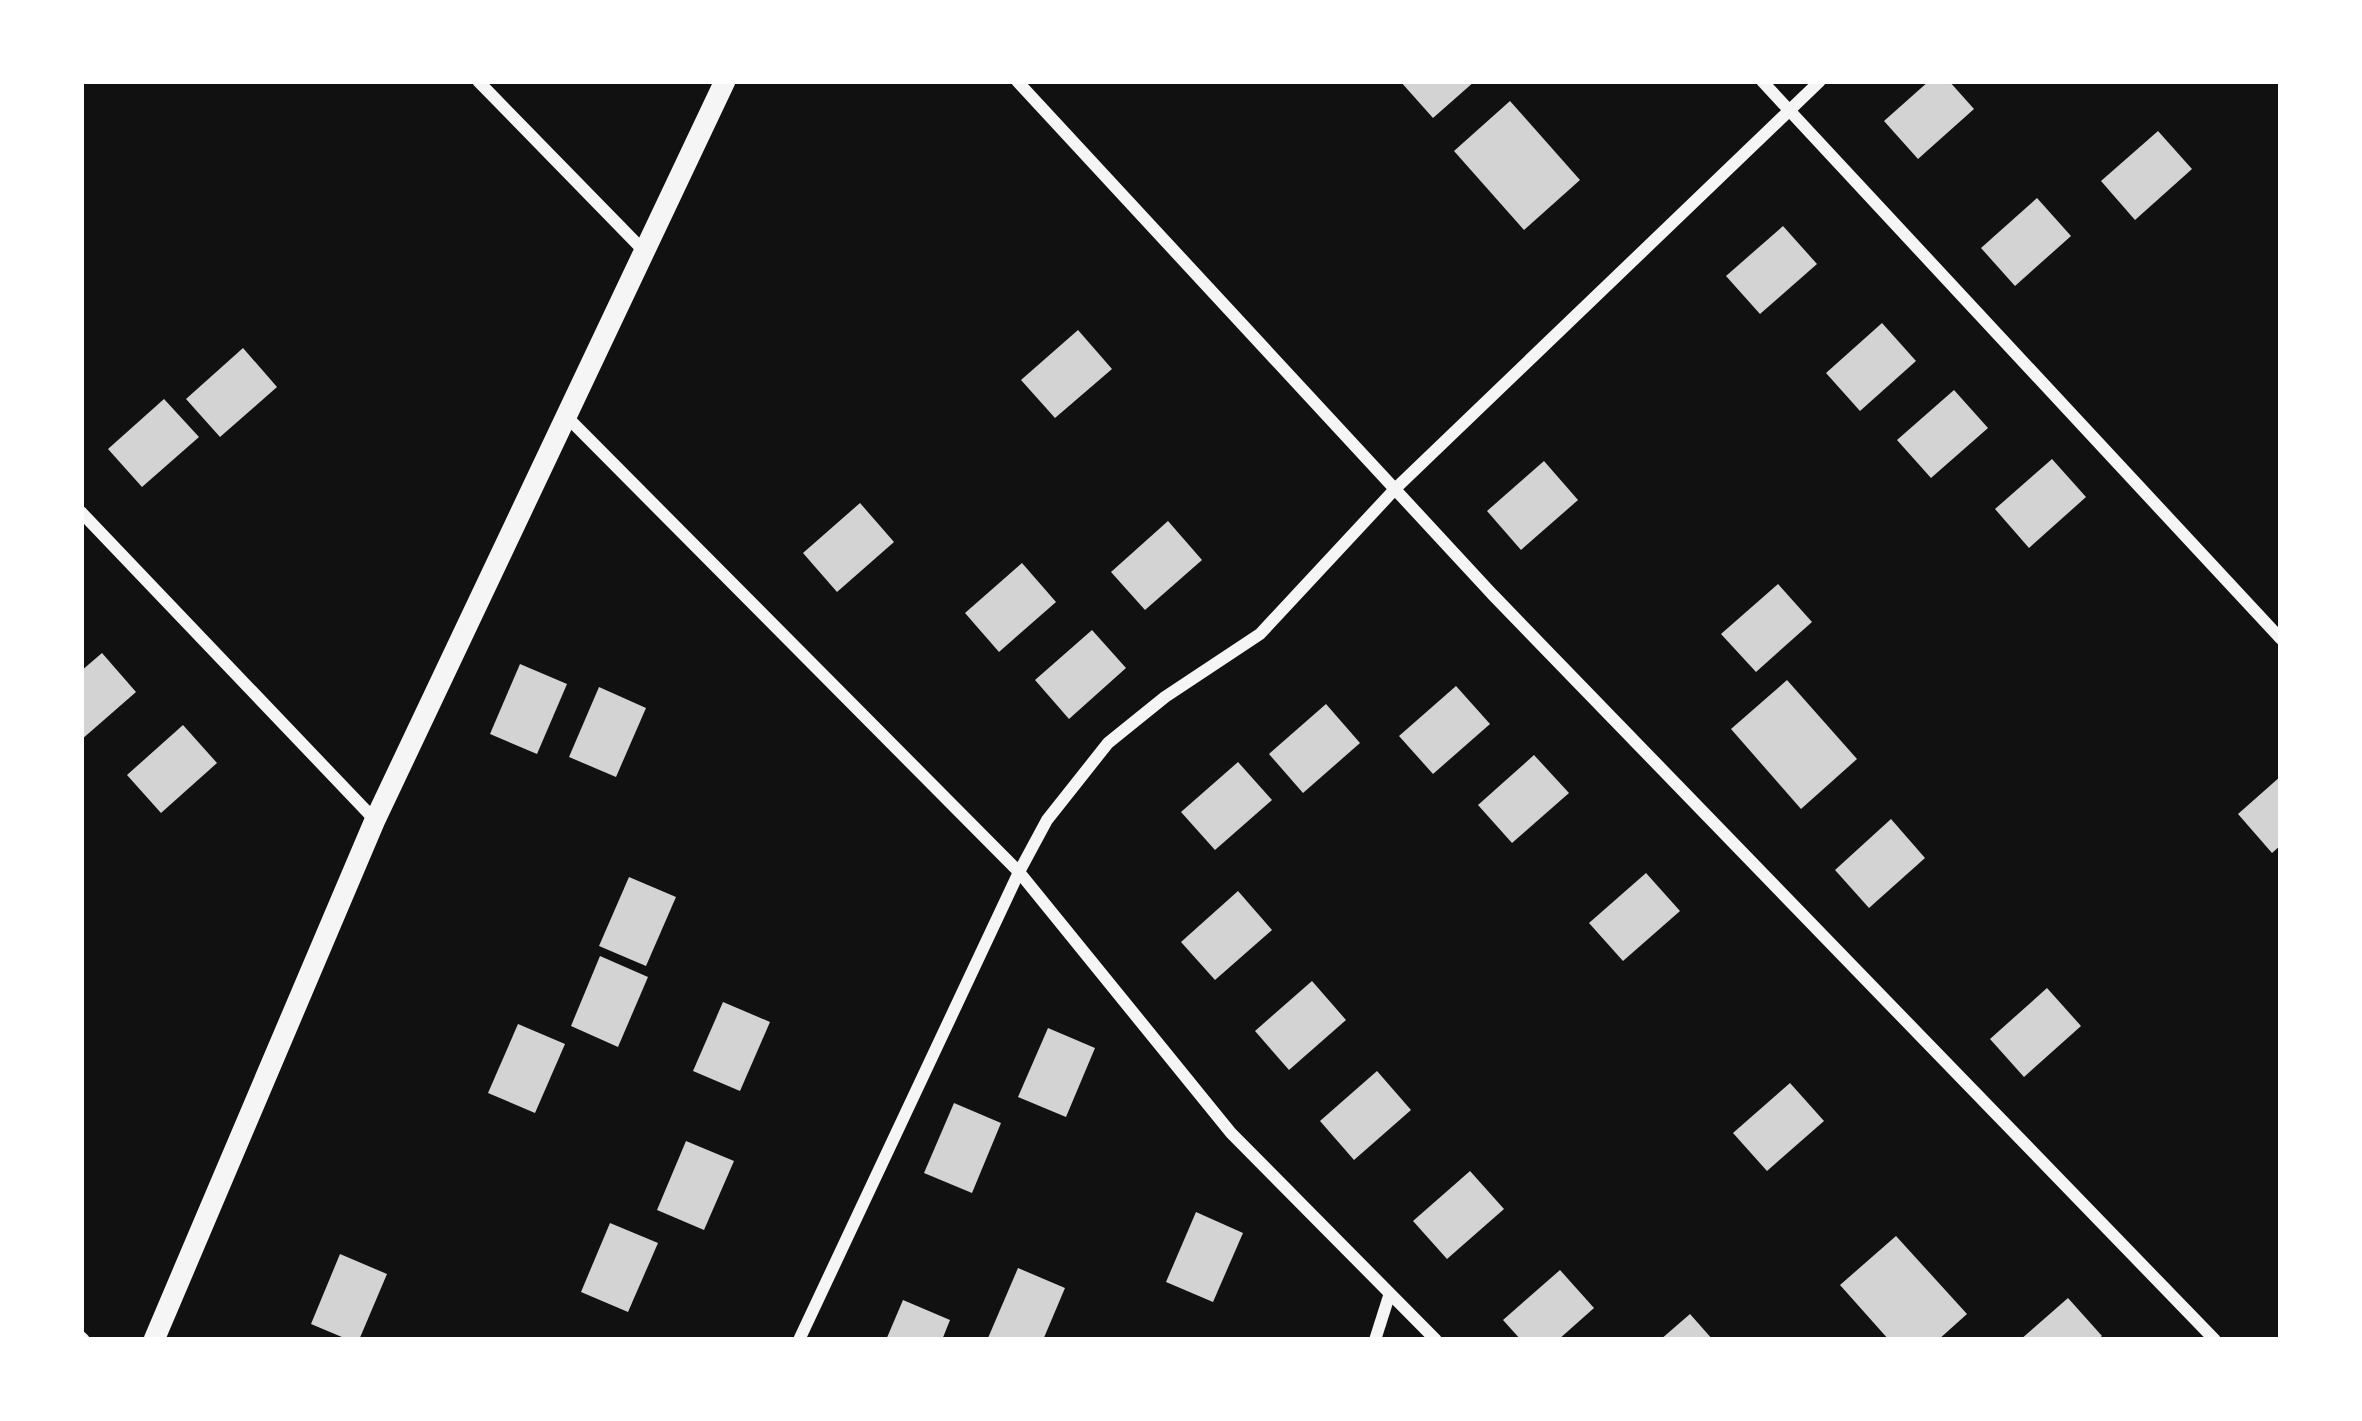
<svg xmlns="http://www.w3.org/2000/svg" width="2362" height="1421" viewBox="0 0 2362 1421" font-family="'DM Sans',sans-serif">
<style>
.building{fill:#d3d3d3}
.lines{fill:none;stroke-linecap:round;stroke-linejoin:round}
.minor{stroke:#f5f5f5;stroke-width:12}
.tertiary{stroke:#f5f5f5;stroke-width:21}
</style>
<rect width="100%" height="100%" fill="#111"/>
<g class="building">
<polygon points="1400,81 1475,81 1433,118"/>
<polygon points="1929,81 1949,81 1974,109 1918,159 1884,121"/>
<polygon points="1510,101 1580,180 1524,230 1454,151"/>
<polygon points="2158,131 2192,169 2135,220 2101,181"/>
<polygon points="2037,198 2071,236 2015,286 1981,248"/>
<polygon points="1783,226 1817,264 1760,314 1726,276"/>
<polygon points="1882,323 1916,361 1860,411 1826,373"/>
<polygon points="1078,330 1112,369 1055,418 1021,380"/>
<polygon points="243,348 277,387 220,437 186,399"/>
<polygon points="1954,390 1988,428 1931,478 1897,440"/>
<polygon points="164,399 199,437 142,487 108,449"/>
<polygon points="2052,459 2086,497 2029,548 1995,509"/>
<polygon points="1544,461 1578,500 1521,550 1487,511"/>
<polygon points="860,503 894,542 837,592 803,553"/>
<polygon points="1168,521 1202,560 1145,610 1111,572"/>
<polygon points="1022,563 1056,602 999,652 965,613"/>
<polygon points="1778,584 1812,622 1756,672 1721,634"/>
<polygon points="1092,630 1126,668 1069,719 1035,680"/>
<polygon points="102,653 136,692 81,740 81,671"/>
<polygon points="520,664 567,684 537,754 490,734"/>
<polygon points="1787,680 1857,759 1801,809 1731,729"/>
<polygon points="1456,686 1490,724 1433,774 1399,736"/>
<polygon points="599,687 646,708 616,777 569,757"/>
<polygon points="1326,704 1360,743 1303,793 1269,754"/>
<polygon points="183,725 217,763 161,813 127,775"/>
<polygon points="1534,755 1569,793 1512,843 1478,805"/>
<polygon points="1238,762 1272,800 1215,850 1181,812"/>
<polygon points="2281,776 2281,845 2272,853 2238,814"/>
<polygon points="1891,819 1925,858 1869,908 1835,870"/>
<polygon points="1646,873 1680,911 1623,961 1589,923"/>
<polygon points="629,877 676,897 646,966 599,946"/>
<polygon points="1238,891 1272,930 1215,980 1181,942"/>
<polygon points="600,956 648,977 618,1047 571,1026"/>
<polygon points="1312,981 1346,1020 1289,1070 1255,1031"/>
<polygon points="2047,988 2081,1026 2024,1077 1990,1039"/>
<polygon points="723,1002 770,1022 740,1091 693,1071"/>
<polygon points="518,1024 565,1044 535,1113 488,1093"/>
<polygon points="1048,1028 1095,1048 1066,1117 1018,1097"/>
<polygon points="1377,1071 1411,1110 1354,1160 1320,1121"/>
<polygon points="1790,1083 1824,1121 1767,1171 1733,1133"/>
<polygon points="954,1103 1001,1123 972,1193 924,1173"/>
<polygon points="686,1141 734,1161 704,1230 657,1210"/>
<polygon points="1470,1171 1504,1209 1447,1259 1413,1221"/>
<polygon points="1196,1212 1243,1233 1213,1302 1166,1282"/>
<polygon points="610,1223 658,1243 628,1312 581,1292"/>
<polygon points="1896,1236 1967,1314 1938,1340 1889,1340 1840,1285"/>
<polygon points="340,1254 387,1274 359,1340 349,1340 311,1324"/>
<polygon points="1018,1268 1065,1288 1043,1340 988,1338"/>
<polygon points="1560,1270 1594,1308 1558,1340 1521,1340 1503,1320"/>
<polygon points="2068,1298 2102,1336 2097,1340 2020,1340"/>
<polygon points="903,1300 950,1320 942,1340 886,1340"/>
<polygon points="1690,1314 1713,1340 1660,1340"/>
</g>
<g class="lines">
<g class="minor">
<polyline points="478,81 643,250"/>
<polyline points="1017,81 1492,594 2215,1340"/>
<polyline points="1762,81 2281,639"/>
<polyline points="568,418 1019,872 1231,1133 1436,1340"/>
<polyline points="81,512 375,820"/>
<polyline points="81,1337 84,1340"/>
<polyline points="799,1340 1019,872 1047,820 1108,743 1165,697 1260,634 1395,489 1820,81"/>
<polyline points="1375,1340 1389,1296"/>
</g>
<polyline class="tertiary" points="154,1340 375,820 725,81"/>
</g>
<rect width="2362" height="1421" fill="none" stroke="#ffffff" stroke-width="168"/>
</svg>
